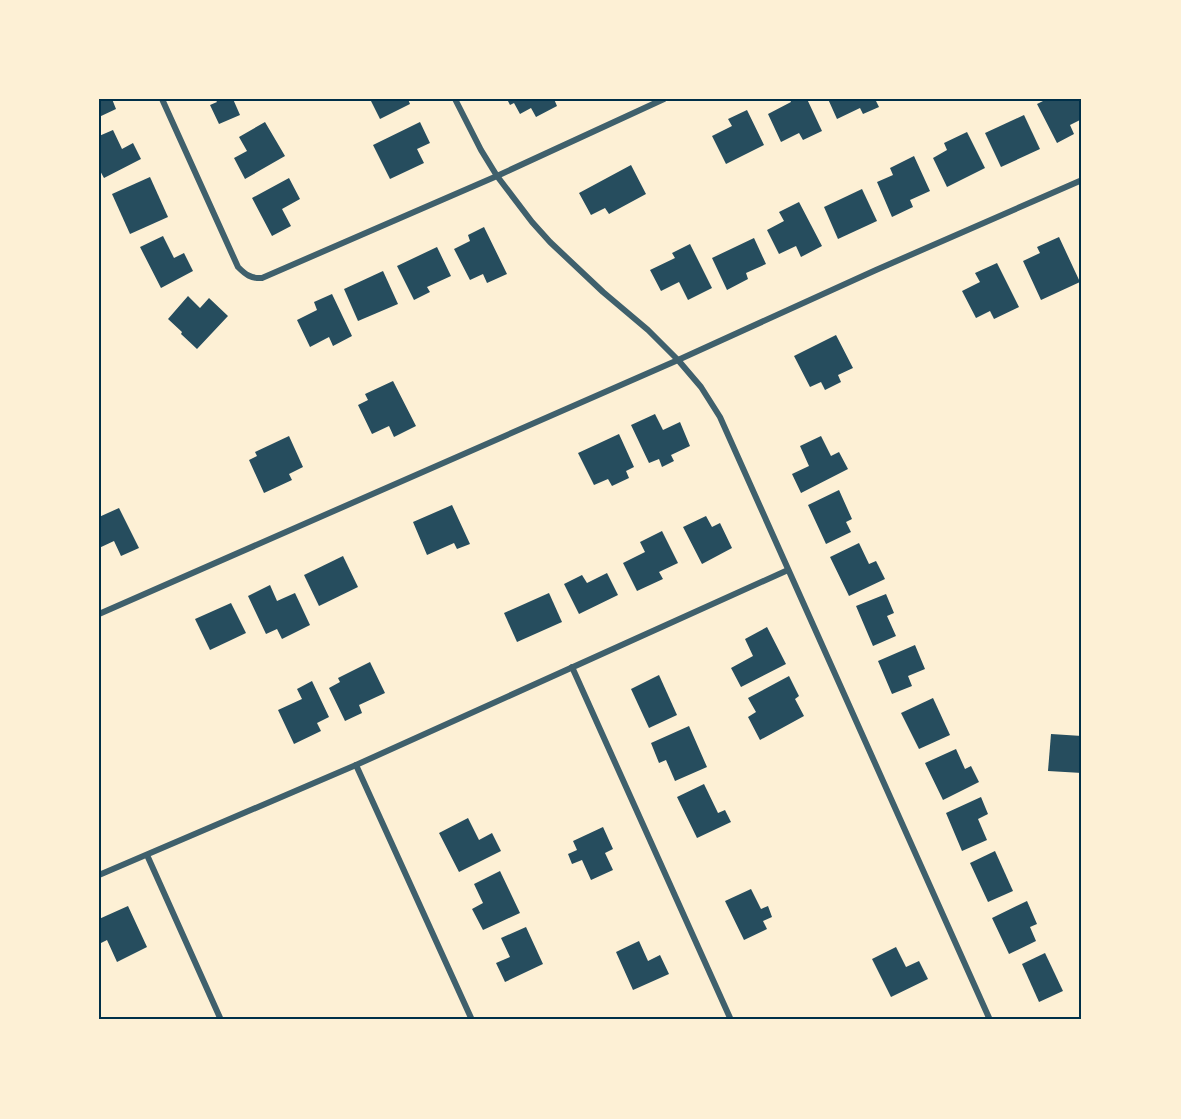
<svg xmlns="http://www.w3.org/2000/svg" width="1181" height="1119" viewBox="0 0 1181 1119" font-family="Poppins,sans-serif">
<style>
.building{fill:#264d5e}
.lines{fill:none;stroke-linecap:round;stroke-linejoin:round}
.minor{stroke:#3f606c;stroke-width:6}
.neatline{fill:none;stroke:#003049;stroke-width:2}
</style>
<rect width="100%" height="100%" fill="#fdf0d5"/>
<g class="building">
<polygon points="99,99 112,99 116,109 99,117"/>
<polygon points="215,99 233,99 240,115 219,124 210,105 217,102"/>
<polygon points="370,99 408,99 410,104 380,119"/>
<polygon points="507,99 554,99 557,106 536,117 531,108 520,114 514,103 510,105"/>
<polygon points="790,99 807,99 822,131 803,140 799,133 781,142 768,114 791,102"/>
<polygon points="828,99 875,99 879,107 863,114 860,108 837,119"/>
<polygon points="1047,99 1080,99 1082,102 1082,119 1070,125 1074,134 1057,143 1037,104"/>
<polygon points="747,110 764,145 726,164 712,136 732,126 728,119"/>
<polygon points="1024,115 1040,149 1001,167 985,133"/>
<polygon points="265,122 285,156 245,179 234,158 247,151 239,137"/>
<polygon points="420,122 430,143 417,149 424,163 390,179 373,145"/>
<polygon points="113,130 122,149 133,143 141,159 104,178 99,169 99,136"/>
<polygon points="967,132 985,168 947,187 933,158 947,150 944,143"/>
<polygon points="914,156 930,191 910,200 913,207 892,217 877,182 893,175 890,168"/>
<polygon points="631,165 646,194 609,214 605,208 591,215 579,193"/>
<polygon points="150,177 168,217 130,234 112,194"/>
<polygon points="289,178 300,199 282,209 291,226 272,236 252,198"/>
<polygon points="862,189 877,221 838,239 824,207"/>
<polygon points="799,202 822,246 801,257 796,246 779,254 767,230 784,221 779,212"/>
<polygon points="484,227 507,274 487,283 483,274 470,280 454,249 470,241 468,235"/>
<polygon points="163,236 174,258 184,253 193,271 161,288 140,247"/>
<polygon points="1059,237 1080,282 1041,300 1023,261 1040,253 1037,247"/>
<polygon points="754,238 766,264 746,273 748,279 727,290 712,258"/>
<polygon points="690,244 712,288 688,300 679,282 661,291 650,270 675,258 672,253"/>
<polygon points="437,247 451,276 427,287 430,292 414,300 397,266"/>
<polygon points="997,263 1019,307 994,319 990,311 976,318 962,291 980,282 975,273"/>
<polygon points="383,271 398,304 358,321 344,289"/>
<polygon points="332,294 352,336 333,346 329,337 310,347 297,320 317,310 314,302"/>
<polygon points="188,296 200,308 209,298 228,316 197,349 181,334 182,332 168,319"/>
<polygon points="836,335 853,368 838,375 841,382 825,390 821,382 810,387 794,356"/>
<polygon points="393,381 416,426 394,437 389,426 372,434 358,405 368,400 365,394"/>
<polygon points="655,414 663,430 680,422 690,446 671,455 674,461 662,467 659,459 649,463 631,425"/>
<polygon points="619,434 634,467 626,471 629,478 612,486 608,479 594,485 578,453"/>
<polygon points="289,436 303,467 289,474 292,480 264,493 249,460 257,456 255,452"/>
<polygon points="821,436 831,456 839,452 848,469 801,493 792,474 809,466 800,446"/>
<polygon points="839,490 852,519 846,522 851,532 826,544 808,505"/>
<polygon points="452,505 470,544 457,549 454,543 427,555 413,522"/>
<polygon points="119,508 139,548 121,556 114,541 99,548 99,517"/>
<polygon points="706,516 712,527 720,523 732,548 702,564 683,527"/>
<polygon points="662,531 678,563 659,572 663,579 637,591 623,563 645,552 640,542"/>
<polygon points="859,543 869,564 876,561 885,579 849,596 830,557"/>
<polygon points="343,556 358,587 319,606 304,575"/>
<polygon points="607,573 618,595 579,614 564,584 582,575 587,583"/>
<polygon points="270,585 277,601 295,593 310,625 282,639 277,629 266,634 248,596"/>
<polygon points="549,593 562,622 517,642 504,613"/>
<polygon points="886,594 894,613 887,616 896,636 873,646 856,606"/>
<polygon points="231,603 246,633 210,650 195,619"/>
<polygon points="767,627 786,664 741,687 731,668 753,656 745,639"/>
<polygon points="915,645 925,669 908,676 912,686 892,694 878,661"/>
<polygon points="370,662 385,693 359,705 362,713 345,721 329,688 340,682 338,678"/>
<polygon points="659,675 677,715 649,728 631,689"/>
<polygon points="789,676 799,696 795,699 804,716 760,740 748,717 756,712 748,698"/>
<polygon points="312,681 329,717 317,723 321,731 294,744 278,710 302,699 297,689"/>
<polygon points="933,698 950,735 919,749 901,713"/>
<polygon points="689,726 707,767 675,781 666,760 659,763 651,743"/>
<polygon points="1051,734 1082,736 1082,773 1048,771"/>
<polygon points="956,749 965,769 971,766 979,782 943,800 925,763"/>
<polygon points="704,784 718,813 725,810 731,822 697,838 677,797"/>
<polygon points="981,797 988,814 978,819 987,840 962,851 946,813"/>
<polygon points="468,818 479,840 492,833 501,851 459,872 439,833"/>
<polygon points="603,827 613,849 605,853 613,870 591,880 582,860 572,864 568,854 577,850 573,841"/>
<polygon points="995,851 1013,891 988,902 970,863"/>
<polygon points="500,871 520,913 483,930 472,909 483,903 474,884"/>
<polygon points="751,889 761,909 768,906 772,917 763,921 767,929 744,940 725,901"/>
<polygon points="1027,901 1037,924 1030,927 1036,941 1009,954 992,918"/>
<polygon points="128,906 147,947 117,962 107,940 101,943 99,940 99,919"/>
<polygon points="526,927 543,964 505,982 496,963 510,957 501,938"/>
<polygon points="639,941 648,961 660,955 669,974 633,990 616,952"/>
<polygon points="896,947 906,967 919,961 928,979 891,997 872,959"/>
<polygon points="1045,953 1063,991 1039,1002 1022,964"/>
</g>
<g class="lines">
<g class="minor">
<path d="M162 99 238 267C245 274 251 279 262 278L497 176 664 99"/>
<polyline points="455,99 481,150 497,176 532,222 550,242 603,292 648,330 678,360 701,387 720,417 990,1020"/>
<polyline points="99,614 678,360 876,270 1082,180"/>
<polyline points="572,667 731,1020"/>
<polyline points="356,765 472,1020"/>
<polyline points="147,855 221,1020"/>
<polyline points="99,875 356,765 788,570"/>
</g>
</g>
<rect width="1181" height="1119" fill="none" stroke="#fdf0d5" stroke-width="201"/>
<rect x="100" y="100" width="980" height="918" class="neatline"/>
</svg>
